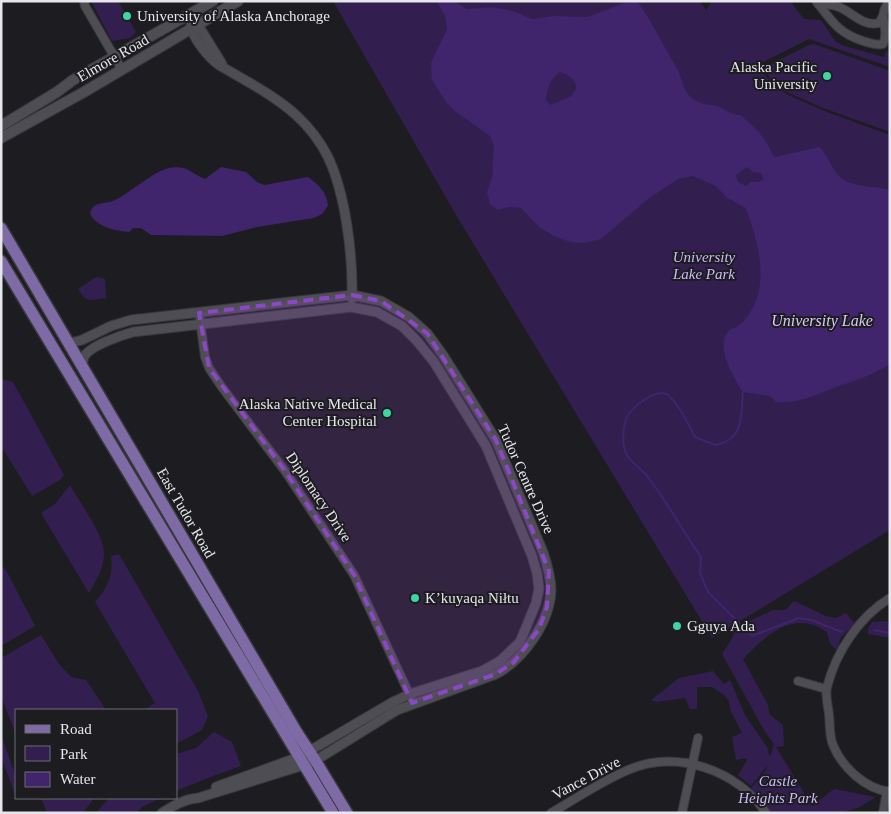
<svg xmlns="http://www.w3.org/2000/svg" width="891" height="814" viewBox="0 0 891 814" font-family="Georgia,serif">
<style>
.green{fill:#321f50}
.water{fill:#40246c;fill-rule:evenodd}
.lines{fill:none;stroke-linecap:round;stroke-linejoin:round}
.stream{stroke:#40246c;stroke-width:2}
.minor-casing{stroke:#38373c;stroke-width:10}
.tertiary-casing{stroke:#38373c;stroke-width:11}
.secondary-casing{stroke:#38373c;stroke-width:12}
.primary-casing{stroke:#38373c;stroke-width:14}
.minor{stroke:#4e4d53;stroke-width:8}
.tertiary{stroke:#4e4d53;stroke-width:9}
.secondary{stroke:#4e4d53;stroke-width:10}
.primary{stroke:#7e6ba6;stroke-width:11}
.marked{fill:#8b48c5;fill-opacity:0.2;stroke:#8b48c5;stroke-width:4;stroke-dasharray:10 6;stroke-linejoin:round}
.poi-dot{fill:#40d4a2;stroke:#1d1c21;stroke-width:2}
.labels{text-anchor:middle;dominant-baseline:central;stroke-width:4;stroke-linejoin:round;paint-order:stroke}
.poi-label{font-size:15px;fill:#e7e6ea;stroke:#1d1c21;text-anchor:start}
.street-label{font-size:15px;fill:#e7e6ea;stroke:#1d1c21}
.park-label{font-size:15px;font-style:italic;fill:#ccb9f8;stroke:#1d1c21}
.water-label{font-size:16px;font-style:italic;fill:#d6caf4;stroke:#1d1c21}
</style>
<rect width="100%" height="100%" fill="#1d1c21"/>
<g class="green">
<polygon points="91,1 118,1 136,32 130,38 112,41"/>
<polygon points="333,1 700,1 706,10 712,1 790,1 804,19 821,20 835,41 844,46 884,57 886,51 890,52 890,67 809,39 755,66 773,83 767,73 769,65 809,45 814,44 890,71 890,132 823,108 778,88 788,95 827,112 890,135 890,530 712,638 456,215"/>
<path d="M96 277 105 279 106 298C90 300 87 304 78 289Z"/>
<polygon points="1,379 13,382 64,475 60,480 32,496 1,446"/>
<path d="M70 485C78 499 100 531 103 546 107 563 97 579 89 593L41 513 55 504Z"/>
<path d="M119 554 198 691 208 716 202 730 176 744V710H144L155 703 95 602C107 589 114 575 111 556Z"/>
<polygon points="1,565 6,570 35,626 1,646"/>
<path d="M794 601 826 616 836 618 846 613 855 624 841 637 837 650 830 644 827 632C823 630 818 626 813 625 784 616 761 641 743 659L768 705 770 715 783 725 784 746 776 747 812 806 834 789 876 797 858 808 839 813H770L751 788 766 770 767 766 751 786 738 775 747 760 746 758 736 760 732 737 742 733 730 709 729 701 724 695 712 687H697V709H690L685 698 656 702 651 700 679 678 713 671 724 684 730 680 745 715 767 747 770 757 774 744 765 732 722 654 731 640 737 627 773 610H785Z"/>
<polygon points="887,621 890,623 890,638 868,634 868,629 872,622"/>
<polygon points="41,635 59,664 71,677 86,680 106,710 16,710 16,735 1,696 1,658"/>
<polygon points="214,732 232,742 241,766 213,776 176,791 176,754 196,748"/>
<polygon points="1,735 16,777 16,797 1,757"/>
<polygon points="41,798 94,798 83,813 47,813"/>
<polygon points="109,798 161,798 142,807 136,813 96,813"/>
</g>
<g class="water">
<path d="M437 1H453L467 9 493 7 513 11 532 19 553 16 587 17 630 1H637C652 21 662 44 675 65 682 75 682 91 693 99 701 105 711 104 719 107 727 110 731 115 740 115 752 124 762 134 769 147 772 151 771 154 775 157L819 147C828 155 830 165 837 174 850 189 872 185 890 190V364C870 376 857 380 836 387 816 395 797 404 776 402L770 396 743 392C734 378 712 343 731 329 733 328 736 328 738 326 746 321 754 307 757 298 766 269 756 236 746 208L727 198 716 186 693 176 678 179 648 199 601 239 586 243 570 242 554 236 539 227 521 208 509 207 498 210 490 204 487 192 492 178 494 146 490 136 456 112 446 102 432 80 431 63 447 29 445 16ZM560 72C568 75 577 79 576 89L571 96 551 105 546 100C547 89 551 77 560 72ZM747 167 753 172 761 173 764 179 759 182H750L746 186 738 182 736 175Z"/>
<path d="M221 167 246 172 257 182 264 185 308 177C319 185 327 192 328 206L322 214 314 218 257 227 222 236 151 235 141 228H133L129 232C116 231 97 227 90 214 93 200 105 205 115 200 130 193 154 171 169 168 188 165 190 173 205 179Z"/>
</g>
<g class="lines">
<g class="stream">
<path d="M743 392C741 414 745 440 715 445L695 437C690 427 677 401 668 395 657 387 632 407 627 417 623 426 622 441 625 451 628 461 642 469 648 477 667 502 683 531 701 557L700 573 708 592 752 636 799 618 811 620 842 632"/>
<polyline points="874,630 890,633"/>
</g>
<defs>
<g id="minor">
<polyline points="84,1 85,6 122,70"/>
<path d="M816 1C832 21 838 33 863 41 870 43 876 46 883 44 891 28 875 16 890 2"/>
<path d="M818 4C825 4 832 4 839 7 852 12 863 27 879 23L883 16"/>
<polyline points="199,313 205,357 209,368 221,386 285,471 354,575 411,698"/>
<path d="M890 598C859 617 836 652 827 687 825 695 828 706 829 714 830 723 829 736 833 745 842 767 865 789 890 792"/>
<polyline points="798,681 826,689"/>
<path d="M551 813C575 799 602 781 628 770 677 749 737 770 766 813"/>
<polyline points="682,813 698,738"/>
<polyline points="883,813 887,791"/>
</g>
<g id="tertiary">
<path d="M197 10C194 15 191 20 191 25 191 37 210 59 219 65 244 80 274 95 296 115 309 127 320 141 328 157 346 195 353 257 352 299"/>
<polyline points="198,25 222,64"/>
<path d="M70 343 82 340 111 326 131 320 352 295 381 301 409 317 427 333 443 355 496 440 543 552C547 564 551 577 551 590 550 622 524 659 496 674L397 710 321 757 304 765 198 798C184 799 173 806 162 813"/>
<path d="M82 365C83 362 83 359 84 357 89 346 122 335 133 332L351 307 377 312 402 326 417 341 434 362 486 446 532 556 537 573 539 589 536 603 520 642 500 661 482 671 410 694 393 702 299 757 216 787"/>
</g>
<g id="secondary">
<polyline points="1,126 57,92 73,80 213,1"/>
<polyline points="1,138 84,92 238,1"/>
</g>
<g id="primary">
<polyline points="1,228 296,731 315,760 347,813"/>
<polyline points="1,261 333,813"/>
</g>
</defs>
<use href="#minor" class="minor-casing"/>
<use href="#tertiary" class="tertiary-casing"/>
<use href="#secondary" class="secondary-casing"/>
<use href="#primary" class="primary-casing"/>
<use href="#minor" class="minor"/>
<use href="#tertiary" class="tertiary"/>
<use href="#secondary" class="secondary"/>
<use href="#primary" class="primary"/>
</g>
<path class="marked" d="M352 295 381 301 427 333 496 440 549 571 547 607 539 629 514 662 496 674 412 703 354 575 285 471 209 368 199 313Z"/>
<g class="poi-dot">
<circle cx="127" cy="16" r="5"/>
<circle cx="827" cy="76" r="5"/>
<circle cx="387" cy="413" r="5"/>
<circle cx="415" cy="598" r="5"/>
<circle cx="677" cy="626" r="5"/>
</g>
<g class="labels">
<g class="poi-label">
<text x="137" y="16">University of Alaska Anchorage</text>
<text x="817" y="67" text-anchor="end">Alaska Pacific<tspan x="817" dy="17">University</tspan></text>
<text x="377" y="404" text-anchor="end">Alaska Native Medical<tspan x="377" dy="17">Center Hospital</tspan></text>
<text x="425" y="598">K’kuyaqa Niłtu</text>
<text x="687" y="626">Gguya Ada</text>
</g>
<g class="street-label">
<text transform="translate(113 58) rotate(-30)">Elmore Road</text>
<text transform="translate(526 479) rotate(66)">Tudor Centre Drive</text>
<text transform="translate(319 497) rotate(56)">Diplomacy Drive</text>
<text transform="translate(186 513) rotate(60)">East Tudor Road</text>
<text transform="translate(586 778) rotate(-28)">Vance Drive</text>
</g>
<g class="park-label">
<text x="704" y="257">University<tspan x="704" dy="17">Lake Park</tspan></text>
<text x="778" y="781">Castle<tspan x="778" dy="17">Heights Park</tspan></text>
</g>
<g class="water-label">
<text x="822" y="320">University Lake</text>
</g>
</g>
<rect width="891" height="814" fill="none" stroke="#e7e6ea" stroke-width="5"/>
<rect x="15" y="709" width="162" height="90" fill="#1d1c21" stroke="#6e6d71"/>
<rect x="25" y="725" width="25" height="8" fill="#7e6ba6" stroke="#6e6d71"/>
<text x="60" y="734" font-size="15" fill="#e7e6ea">Road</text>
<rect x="25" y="746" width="25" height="15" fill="#321f50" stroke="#6e6d71"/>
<text x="60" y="759" font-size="15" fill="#e7e6ea">Park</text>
<rect x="25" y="772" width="25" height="15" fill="#40246c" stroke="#6e6d71"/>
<text x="60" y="784" font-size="15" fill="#e7e6ea">Water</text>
</svg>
